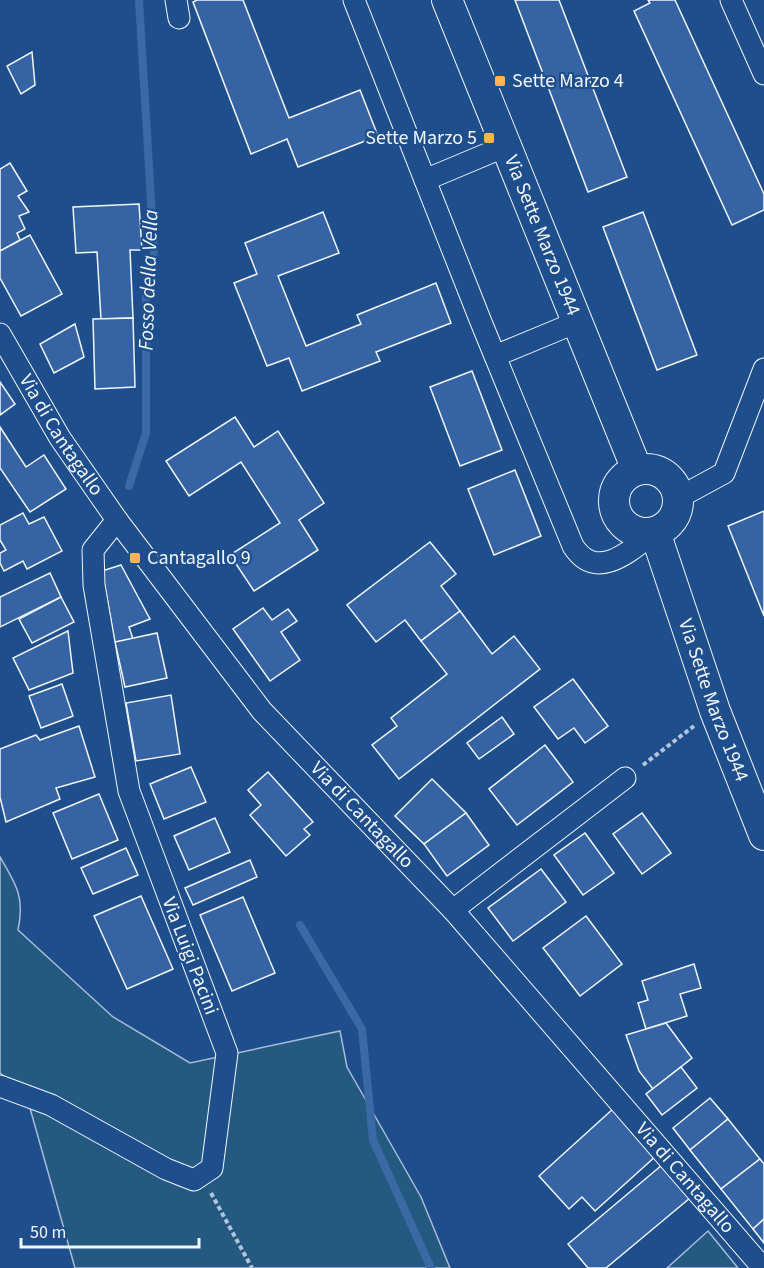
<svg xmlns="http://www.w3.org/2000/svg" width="764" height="1268" viewBox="0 0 764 1268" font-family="'Source Sans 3',sans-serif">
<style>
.green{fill:#245a82;stroke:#a8bbd7;stroke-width:1.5}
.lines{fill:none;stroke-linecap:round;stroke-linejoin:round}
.stream{stroke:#3b69a3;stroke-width:8}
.building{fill:#3563a3;stroke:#f2f6ff;stroke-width:1.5}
.street-casing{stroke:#f2f6ff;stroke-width:23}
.secondary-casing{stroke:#f2f6ff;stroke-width:32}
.path{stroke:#b3c4dc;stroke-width:4;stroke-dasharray:4.5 3;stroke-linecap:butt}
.street{stroke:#1f4e8c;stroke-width:21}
.secondary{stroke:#1f4e8c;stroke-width:30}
.poi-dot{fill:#ffb74d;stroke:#1f4e8c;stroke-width:2}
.labels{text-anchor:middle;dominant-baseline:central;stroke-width:4.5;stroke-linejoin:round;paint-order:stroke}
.poi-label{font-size:20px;fill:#f2f6ff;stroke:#1f4e8c;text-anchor:start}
.street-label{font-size:20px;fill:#f2f6ff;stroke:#1f4e8c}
.water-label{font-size:21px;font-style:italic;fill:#f2f6ff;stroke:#1f4e8c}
</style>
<rect width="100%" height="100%" fill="#1f4e8c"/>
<g class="green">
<path d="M0 857C16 884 25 897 18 930L113 1017 190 1063 340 1031 347 1067 421 1197 450 1268H75L26 1094 0 1073Z"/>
<polygon points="708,1231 738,1268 667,1268"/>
</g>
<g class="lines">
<g class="stream">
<polyline points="129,486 146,433 146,295 154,251 139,0"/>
<polyline points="300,925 362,1029 373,1140 431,1268"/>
</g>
</g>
<g class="building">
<polygon points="197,0 243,0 289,118 360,90 378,136 298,167 287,139 251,154 193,2"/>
<polygon points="515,0 559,0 627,177 588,192"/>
<polygon points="648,0 675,0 764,194 764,210 732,225 634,11 650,3"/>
<polygon points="32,52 35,85 21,94 7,66"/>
<polygon points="10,163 27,191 18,196 29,212 19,216 25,229 17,233 20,240 0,251 0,169"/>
<polygon points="139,204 142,250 130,250 133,318 101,319 97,252 76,253 73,207"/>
<polygon points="323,212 339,253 278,276 306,346 361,324 357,315 436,283 451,323 376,352 380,361 302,391 289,358 267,366 234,283 257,274 245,243"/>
<polygon points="643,212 697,355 657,370 603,227"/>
<polygon points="30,235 62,294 21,316 0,278 0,251"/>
<polygon points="133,318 135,387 95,389 93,319"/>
<polygon points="75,324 84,357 54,373 40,344"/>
<polygon points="472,371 502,450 460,466 430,387"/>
<polygon points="0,382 15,404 0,415"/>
<polygon points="235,417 254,447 278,431 324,503 299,520 318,550 254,591 230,555 280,523 241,462 189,496 166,461"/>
<polygon points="0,427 26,467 44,455 66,489 30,512 0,468"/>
<polygon points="515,470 541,536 494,555 468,489"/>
<polygon points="764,511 764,616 728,526"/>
<polygon points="23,513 29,524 44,517 62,551 27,569 23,561 4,571 0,563 0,553 6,550 0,540 0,525"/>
<polygon points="430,542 456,574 441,586 460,611 421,641 405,620 376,642 347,605"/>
<polygon points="121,565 150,619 129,627 133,639 115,642 102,571"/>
<polygon points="50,573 61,597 0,627 0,597"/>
<polygon points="61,597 74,622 32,643 19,619"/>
<polygon points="263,608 272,620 288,609 297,621 281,632 300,660 270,681 233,629"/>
<polygon points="460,611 492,654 514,636 540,669 399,779 372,745 397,726 391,718 447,674 421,641"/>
<polygon points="68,631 73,673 29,690 13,658"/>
<polygon points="157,633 167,678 125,687 115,642"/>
<polygon points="573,679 608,726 585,743 574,728 558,739 534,707"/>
<polygon points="62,684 73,716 41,728 29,696"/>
<polygon points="171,695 180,754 136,761 126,703"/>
<polygon points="502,717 514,734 479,759 467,743"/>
<polygon points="79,726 95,777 56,788 60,799 6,822 0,797 0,749 36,735 40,740"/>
<polygon points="545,745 573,782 517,825 489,789"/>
<polygon points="191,767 206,802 164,819 150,784"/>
<polygon points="268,772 313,822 304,829 310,835 286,856 250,815 261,805 248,790"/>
<polygon points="432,779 466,813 424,844 395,816"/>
<polygon points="99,794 118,840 72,859 53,813"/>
<polygon points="466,813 489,845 447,876 424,844"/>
<polygon points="642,813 671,853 642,874 613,834"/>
<polygon points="215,818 230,852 189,870 174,836"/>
<polygon points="585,833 614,873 583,895 554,855"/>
<polygon points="126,848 138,875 93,894 81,868"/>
<polygon points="250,860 257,877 193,905 185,888"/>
<polygon points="541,869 566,902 513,941 488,908"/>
<polygon points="141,896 173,969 127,989 94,916"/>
<polygon points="243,897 275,973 232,991 200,915"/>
<polygon points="586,916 622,964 580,996 543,948"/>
<polygon points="694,964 701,988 680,994 687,1016 646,1029 638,1003 648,1000 642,981"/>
<polygon points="666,1023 692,1058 653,1089 639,1071 626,1035"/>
<polygon points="681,1067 697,1088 662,1115 646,1094"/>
<polygon points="710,1098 728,1119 690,1150 673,1128"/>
<polygon points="614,1108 657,1155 595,1211 582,1197 569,1209 539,1176"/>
<polygon points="728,1119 760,1159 721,1189 690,1150"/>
<polygon points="760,1159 764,1164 764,1219 753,1229 721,1189"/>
<polygon points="662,1165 690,1198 606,1268 588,1268 568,1244"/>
<polygon points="764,1219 764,1243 753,1229"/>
</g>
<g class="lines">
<defs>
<g id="street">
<polyline points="176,0 179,18"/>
<path d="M354 0 481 322 573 546C597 583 631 550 655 532"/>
<polyline points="731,0 764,74"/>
<polyline points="425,180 506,146"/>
<path id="s1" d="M0 334 60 438 117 520 262 711 453 910 763 1268"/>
<polyline points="495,356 577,322"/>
<polyline points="678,498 724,473 764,369"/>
<polyline points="453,910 625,778"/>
<polyline points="0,1086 51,1105 166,1169 194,1180 212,1168 227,1053 129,791 94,585 93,550 117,520"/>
</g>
<g id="secondary">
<path id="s2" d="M447 0 637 470"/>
<circle cx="646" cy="501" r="32"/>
<path id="s3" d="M655 532 715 711 764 835"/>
</g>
</defs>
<use href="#street" class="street-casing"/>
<use href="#secondary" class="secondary-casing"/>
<g class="path">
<polyline points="643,765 694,726"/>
<polyline points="211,1193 252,1268"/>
</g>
<use href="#street" class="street"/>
<use href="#secondary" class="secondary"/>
</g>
<g class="poi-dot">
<rect x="494" y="75" width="12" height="12" rx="3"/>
<rect x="483" y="132" width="12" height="12" rx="3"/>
<rect x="129" y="552" width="12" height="12" rx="3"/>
</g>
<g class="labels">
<g class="poi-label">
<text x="512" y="81">Sette Marzo 4</text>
<text x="477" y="138" text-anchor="end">Sette Marzo 5</text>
<text x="147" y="558">Cantagallo 9</text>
</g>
<g class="street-label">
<text stroke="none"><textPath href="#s2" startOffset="254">Via Sette Marzo 1944</textPath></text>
<text stroke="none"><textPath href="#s1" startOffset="118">Via di Cantagallo</textPath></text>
<text stroke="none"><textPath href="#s3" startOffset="178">Via Sette Marzo 1944</textPath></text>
<text stroke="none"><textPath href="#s1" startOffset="604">Via di Cantagallo</textPath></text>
<text transform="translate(190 956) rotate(69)">Via Luigi Pacini</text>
<text stroke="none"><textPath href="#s1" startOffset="1090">Via di Cantagallo</textPath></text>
</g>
<g class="water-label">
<text transform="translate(148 280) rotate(-88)">Fosso della Vella</text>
</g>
</g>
<path d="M21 1238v9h178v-9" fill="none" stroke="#f2f6ff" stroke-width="3"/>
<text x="30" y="1238" font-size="18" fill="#f2f6ff" stroke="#1f4e8c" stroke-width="4.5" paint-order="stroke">50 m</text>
</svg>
